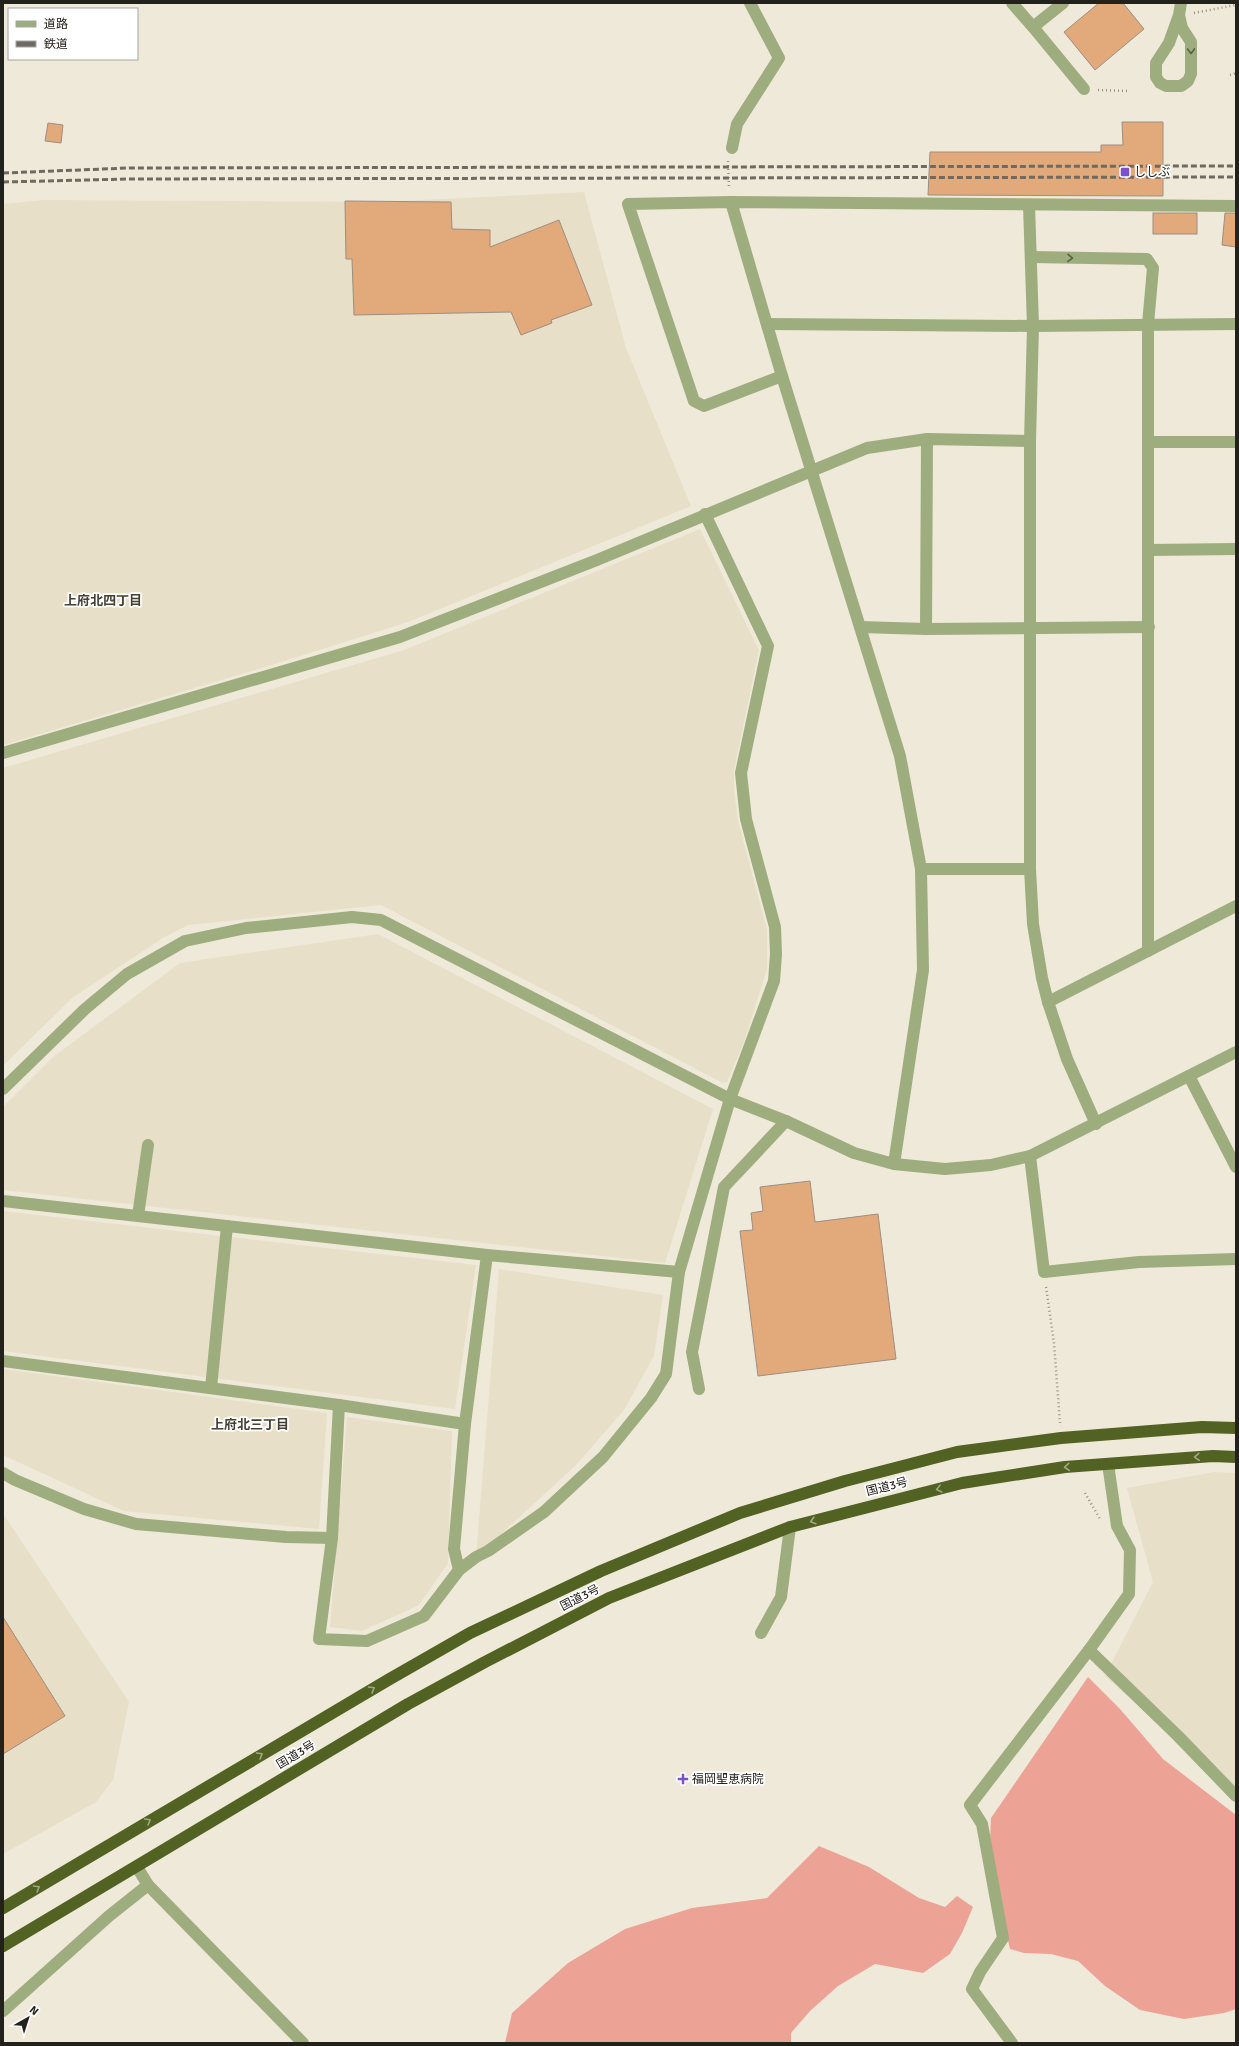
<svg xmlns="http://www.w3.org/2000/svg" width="1239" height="2046" viewBox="0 0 1239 2046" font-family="Signika,'Noto Sans JP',sans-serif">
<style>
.built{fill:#e7dfc7}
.forest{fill:#eda296}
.building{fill:#e2a97a;stroke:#9c8e83}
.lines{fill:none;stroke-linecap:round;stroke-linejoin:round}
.path{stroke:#969286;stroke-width:2.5;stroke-dasharray:1 3;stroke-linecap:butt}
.minor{stroke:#9ead7e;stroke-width:12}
.highway{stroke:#516222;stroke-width:12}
.rail{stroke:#6e6a61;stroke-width:3;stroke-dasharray:6 3;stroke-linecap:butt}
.oneway{stroke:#5a6048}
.oneway2{stroke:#9fa985}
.poi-dot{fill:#7a51ca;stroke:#fff;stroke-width:1.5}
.labels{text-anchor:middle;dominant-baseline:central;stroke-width:3.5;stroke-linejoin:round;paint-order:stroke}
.poi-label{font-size:12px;fill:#23211b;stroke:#fff;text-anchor:start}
.street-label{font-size:12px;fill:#23211b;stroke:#fff}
.neighbourhood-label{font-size:13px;font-weight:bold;fill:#444032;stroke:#fff}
</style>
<rect width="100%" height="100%" fill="#efe9d9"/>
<g class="built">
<polygon points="584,192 626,348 691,506 408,622 272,665 3,745 3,204 45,200 381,202"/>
<polygon points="700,529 759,650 734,770 734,790 738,821 767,930 767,969 744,1042 727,1082 723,1083 381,905 188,925 163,938 72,998 3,1066 3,768 404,650"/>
<polygon points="378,934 713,1109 665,1263 3,1190 3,1107 53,1057 180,963"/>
<polygon points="3,1211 476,1265 455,1409 3,1351"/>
<polygon points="499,1269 663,1295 654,1356 624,1410 576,1465 476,1557"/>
<polygon points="3,1369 327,1413 319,1529 124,1511 3,1455"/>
<polygon points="347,1417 452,1431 448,1563 419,1605 362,1631 330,1627"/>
<polygon points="1214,1472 1236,1473 1236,1791 1217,1776 1105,1676 1153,1582 1127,1488"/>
<polygon points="3,1514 129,1702 113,1780 96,1802 3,1854"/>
</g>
<g class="forest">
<polygon points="1088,1677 1120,1709 1163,1759 1236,1815 1236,2009 1224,2013 1184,2019 1140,2010 1105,1986 1078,1961 1051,1954 1024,1953 1010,1949 989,1862 991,1818"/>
<polygon points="819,1846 869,1867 919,1898 945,1907 957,1896 973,1907 962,1933 950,1954 923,1973 875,1964 838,1986 810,2011 791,2033 791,2043 505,2043 512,2013 568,1963 625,1929 692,1908 767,1898"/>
</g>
<g class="building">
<polygon points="1099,3 1123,3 1144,29 1095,70 1064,32"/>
<polygon points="1122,122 1163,122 1163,196 928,195 930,152 1101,152 1101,145 1123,145"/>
<polygon points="48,123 63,125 61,143 45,141"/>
<polygon points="345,201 451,202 452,229 490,230 490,247 559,220 592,305 551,320 552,323 521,335 511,312 354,315 352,259 346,259"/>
<rect x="1153" y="213" width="44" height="21"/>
<polygon points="1225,213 1236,213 1236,247 1222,245"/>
<polygon points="810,1181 815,1222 878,1214 896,1359 758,1376 740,1231 753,1230 751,1213 763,1211 760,1187"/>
<polygon points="3,1617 65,1716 3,1754"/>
</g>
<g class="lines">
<g class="path">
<polyline points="1194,13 1236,5"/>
<polyline points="1230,75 1236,73"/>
<polyline points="1098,90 1130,91"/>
<polyline points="728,161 729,188"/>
<polyline points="1046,1287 1054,1343 1060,1423"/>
<polyline points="1085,1493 1100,1519"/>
</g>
<g class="minor">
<polyline points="1012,3 1033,27 1063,3"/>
<polyline points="1179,15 1182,28 1191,42 1191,74 1188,81 1181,86 1166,86 1160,83 1156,77 1156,63 1169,43 1179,15 1181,3"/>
<polyline points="1033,27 1084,89"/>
<polyline points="732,148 737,124 779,58 750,3"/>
<polyline points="731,202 782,376 900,756 921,869 923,970 894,1164"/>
<polyline points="1029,205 1033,326 1030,441 1030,869 1033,924 1042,978 1048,1002 1067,1059 1096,1124"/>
<polyline points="1031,257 1147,259 1153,268 1148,324 1148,951"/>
<polyline points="768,324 1033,326 1236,324"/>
<polyline points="782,376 704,406 694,401 628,204 731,202 1236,206"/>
<polyline points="1149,442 1236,442"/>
<polyline points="1149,550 1236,549"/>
<polyline points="860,627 926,629 1149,627"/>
<polyline points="926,629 927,439"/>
<polyline points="3,753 400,637 597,560 867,448 927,439 1030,441"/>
<polyline points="921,869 1030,869"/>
<polyline points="1048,1002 1236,906"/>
<polyline points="1189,1076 1236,1167"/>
<polyline points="3,1089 85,1009 127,974 185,941 246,928 352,917 381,920 730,1099 786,1121 854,1153 894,1164 945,1169 991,1165 1030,1156 1236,1052"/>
<polyline points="1030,1156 1044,1272 1139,1262 1236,1259"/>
<polyline points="3,1201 487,1255 679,1272"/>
<polyline points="138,1216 148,1145"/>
<polyline points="487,1255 465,1424 454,1549 459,1570 476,1557 488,1551 544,1512 603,1457 651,1398 666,1374 679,1272 730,1099 774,981 776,954 775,927 746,819 741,773 768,646 705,514"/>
<polyline points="3,1361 339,1405 465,1424"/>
<polyline points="211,1388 227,1226"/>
<polyline points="699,1389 692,1352 724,1187 786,1121"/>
<polyline points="3,1473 15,1480 84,1509 136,1524 286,1537 332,1538 339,1405"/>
<polyline points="332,1538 319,1639 367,1641 424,1616 459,1570"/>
<polyline points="761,1633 781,1597 790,1527"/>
<polyline points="1089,1650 1178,1736 1236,1796"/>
<polyline points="137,1867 148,1885 303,2043"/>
<polyline points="3,2011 109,1916 148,1885"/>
<polyline points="1012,2043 972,1989 980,1972 1003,1938 982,1824 970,1805 1089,1650 1129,1594 1130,1550 1117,1526 1108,1464"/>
</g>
<g class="highway">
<polyline points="3,1908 388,1680 470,1633 601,1571 740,1513 845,1481 957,1452 1061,1438 1202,1427 1236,1428"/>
<polyline points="3,1946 408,1704 485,1662 609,1598 790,1527 962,1483 1065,1467 1213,1456 1236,1457"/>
</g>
<g class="rail">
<polyline points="3,173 129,168 1236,166"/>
<polyline points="3,182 128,179 1236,177"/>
</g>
</g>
<defs><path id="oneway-chevron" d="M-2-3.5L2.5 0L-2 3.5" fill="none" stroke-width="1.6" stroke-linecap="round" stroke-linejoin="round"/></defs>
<g class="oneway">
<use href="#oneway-chevron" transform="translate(1191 51) rotate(89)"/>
<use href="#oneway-chevron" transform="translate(1070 258) rotate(1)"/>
</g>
<g class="oneway2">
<use href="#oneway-chevron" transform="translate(1197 1457) rotate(176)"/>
<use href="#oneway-chevron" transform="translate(1067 1467) rotate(175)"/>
<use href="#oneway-chevron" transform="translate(939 1489) rotate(166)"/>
<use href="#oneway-chevron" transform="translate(813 1521) rotate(164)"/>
<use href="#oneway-chevron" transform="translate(372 1689) rotate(-31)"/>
<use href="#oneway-chevron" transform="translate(260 1755) rotate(-31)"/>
<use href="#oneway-chevron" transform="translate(148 1821) rotate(-31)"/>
<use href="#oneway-chevron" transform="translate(37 1888) rotate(-31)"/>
</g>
<g class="poi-dot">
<rect x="1120" y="167" width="10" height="10" rx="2"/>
<path d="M681 1773h4v4h4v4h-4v4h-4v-4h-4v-4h4z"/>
</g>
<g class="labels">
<g class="poi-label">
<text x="1134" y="172">ししぶ</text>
<text x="692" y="1779">福岡聖恵病院</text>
</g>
<g class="street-label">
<text transform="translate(887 1487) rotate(-14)">国道3号</text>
<text transform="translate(580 1598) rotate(-27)">国道3号</text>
<text transform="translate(296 1755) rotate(-31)">国道3号</text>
</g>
<g class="neighbourhood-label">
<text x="103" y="601">上府北四丁目</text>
<text x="250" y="1425">上府北三丁目</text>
</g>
</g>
<rect width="1239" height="2046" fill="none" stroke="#23211b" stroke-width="8"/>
<rect x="8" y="8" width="130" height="52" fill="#ffffff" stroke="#a7a6a4"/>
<rect x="16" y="21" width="20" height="6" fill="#9ead7e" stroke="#a7a6a4"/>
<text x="44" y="28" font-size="12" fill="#23211b">道路</text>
<rect x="16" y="41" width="20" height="6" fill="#6e6a61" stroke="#a7a6a4"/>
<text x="44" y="48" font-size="12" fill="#23211b">鉄道</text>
<g transform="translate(28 2018) rotate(39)" stroke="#ffffff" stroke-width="3" paint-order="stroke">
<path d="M0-3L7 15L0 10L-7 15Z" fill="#23211b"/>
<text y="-6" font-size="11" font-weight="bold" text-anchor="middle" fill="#23211b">N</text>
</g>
</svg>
